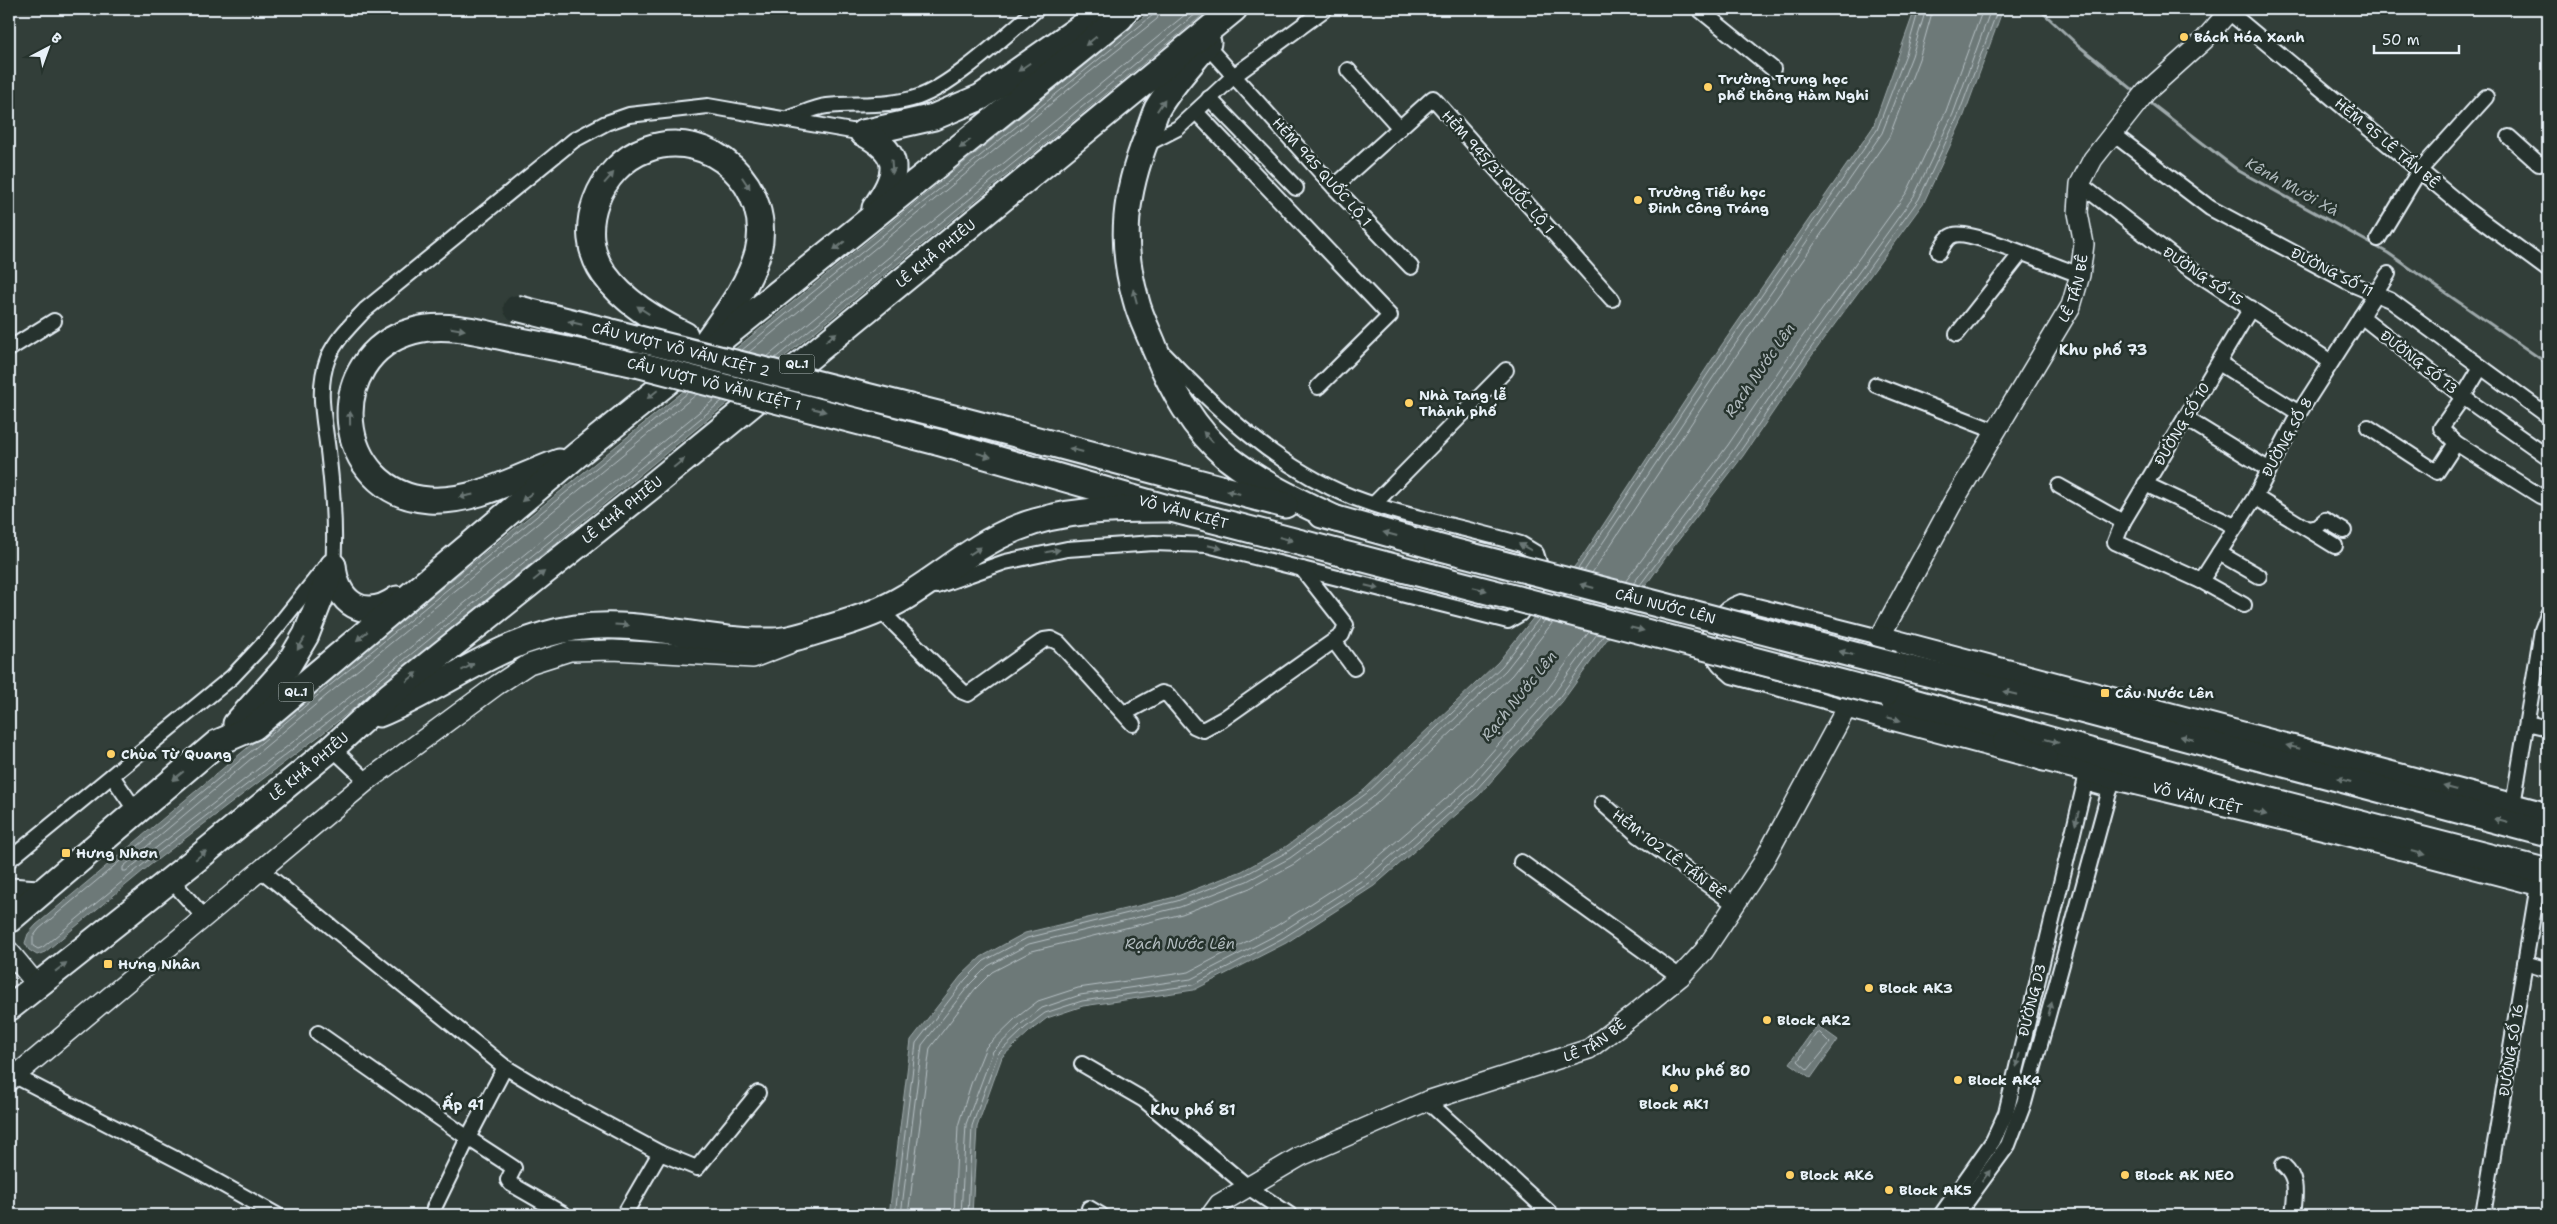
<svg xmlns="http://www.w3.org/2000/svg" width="2557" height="1224" viewBox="0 0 2557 1224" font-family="'Shantell Sans',sans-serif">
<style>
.water{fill:#6d7978;stroke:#9ea9ab}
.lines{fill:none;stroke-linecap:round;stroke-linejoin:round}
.shore{stroke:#b7c1c5;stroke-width:1}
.stream{stroke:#9ea9ab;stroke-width:3}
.street-casing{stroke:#e8f1f8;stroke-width:18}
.secondary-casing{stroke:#e8f1f8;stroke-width:22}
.primary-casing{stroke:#e8f1f8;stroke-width:25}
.highway-casing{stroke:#e8f1f8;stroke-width:29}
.street{stroke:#26332d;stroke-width:14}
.secondary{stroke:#26332d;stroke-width:19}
.primary{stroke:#26332d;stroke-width:21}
.highway{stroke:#26332d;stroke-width:25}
.highway-bridge-casing{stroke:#e8f1f8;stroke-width:29;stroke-linecap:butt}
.highway-bridge{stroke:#26332d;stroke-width:25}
.oneway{fill:#6a7674}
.poi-dot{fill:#ffd166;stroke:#26332d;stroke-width:2}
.labels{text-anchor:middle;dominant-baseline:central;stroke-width:5;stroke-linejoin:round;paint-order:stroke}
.shield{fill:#26332d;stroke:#aeb8bb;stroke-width:1}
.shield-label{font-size:12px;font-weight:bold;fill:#e8f1f8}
.poi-label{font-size:14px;font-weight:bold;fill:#e8f1f8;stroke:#26332d;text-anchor:start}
.street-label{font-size:14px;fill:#e8f1f8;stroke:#26332d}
.water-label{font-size:15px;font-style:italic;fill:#b1bbbe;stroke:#26332d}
.neighbourhood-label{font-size:15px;font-weight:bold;fill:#e8f1f8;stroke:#26332d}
</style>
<rect width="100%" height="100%" fill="#323e39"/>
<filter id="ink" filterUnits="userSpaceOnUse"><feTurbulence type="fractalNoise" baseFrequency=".02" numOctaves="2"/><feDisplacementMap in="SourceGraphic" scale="10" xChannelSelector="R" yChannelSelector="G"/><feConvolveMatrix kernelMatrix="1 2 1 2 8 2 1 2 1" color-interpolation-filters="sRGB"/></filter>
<g filter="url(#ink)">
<g class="water">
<polygon points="1153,9 1210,9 327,730 149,866 45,952 37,955 29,950 25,943 28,934 36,925 320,687"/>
<polygon points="1915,9 2003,9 1963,118 1924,202 1810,358 1743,456 1674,546 1562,702 1479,795 1374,886 1286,943 1194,990 1083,1006 1047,1018 1029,1032 1002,1057 977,1127 972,1215 889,1215 911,1040 961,976 981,957 1025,933 1175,897 1242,871 1284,848 1364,790 1498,662 1582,557 1721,346 1873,127"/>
<polygon points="1817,1025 1838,1040 1811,1078 1790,1063"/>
</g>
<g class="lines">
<g class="shore">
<polyline points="742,350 1153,15 1155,9"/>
<polyline points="749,352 1086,75 1157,19 1161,9"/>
<polyline points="767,357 1192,9"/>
<polyline points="774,359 1202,9"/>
<polyline points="689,392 323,691 39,929 33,937 33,946 38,949 43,947 146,862 323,726 722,401"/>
<polyline points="697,394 327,695 146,847 123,867 123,871 126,871 320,721 715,399"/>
<polyline points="1578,569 1725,348 1877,130 1906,54 1919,9"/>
<polyline points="1584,571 1730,352 1882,133 1912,56 1926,9"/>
<polyline points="1592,573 1736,356 1889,137 1919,59 1933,9"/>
<polyline points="1625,582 1728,445 1795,347 1907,192 1946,111 1983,9"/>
<polyline points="1633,584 1734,449 1801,352 1914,196 1953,114 1991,9"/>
<polyline points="1640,585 1739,453 1806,355 1919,199 1958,116 1998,9"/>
<polygon points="1820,1033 1830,1043 1808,1070 1798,1061 1816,1034"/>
<polyline points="895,1215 916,1043 965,980 984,961 1027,938 1177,901 1245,875 1287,852 1367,793 1502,666 1539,619"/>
<polyline points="901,1215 922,1045 970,984 988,966 1029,944 1180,907 1247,881 1290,858 1372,798 1506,670 1545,620"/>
<polyline points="908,1215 930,1048 975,989 992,972 1032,951 1182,914 1250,888 1294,864 1377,803 1512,675 1553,622"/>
<polyline points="954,1215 958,1126 971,1084 986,1047 1016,1018 1038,1001 1078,988 1189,972 1276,926 1362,871 1466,781 1547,690 1589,632"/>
<polyline points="961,1215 966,1124 993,1051 1021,1024 1042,1008 1080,995 1191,979 1280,933 1367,877 1471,787 1553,695 1597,634"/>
<polyline points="968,1215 972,1126 998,1054 1025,1028 1045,1013 1082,1001 1193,985 1283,938 1371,882 1475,791 1558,699 1604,635"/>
</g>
<g class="stream">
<polyline points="2039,9 2079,46 2137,93"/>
<polyline points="2148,101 2239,171 2388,253 2548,364"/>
</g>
<defs>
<g id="street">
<polyline points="1699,9 1773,69"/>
<polyline points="2229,12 2467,210 2548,270"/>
<polyline points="1206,45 1334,187 1411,267"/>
<polyline points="1348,70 1400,128"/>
<polyline points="1209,98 1296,188"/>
<polyline points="1196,112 1390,316 1318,387"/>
<path d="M790 118C802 114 815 107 827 106 857 103 888 107 918 97 952 86 1008 33 1037 9"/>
<polyline points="2112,133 2210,208 2354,285 2390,300 2548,416"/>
<polyline points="2509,137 2539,164 2548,162"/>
<polyline points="1145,145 1178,128 1235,75 1325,9"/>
<polyline points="2080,184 2183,264 2331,362"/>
<polyline points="1334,187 1433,98 1612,299"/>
<polyline points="2378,239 2419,171 2486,97"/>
<path d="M1939 252C1943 246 1946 237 1954 235 1970 229 2059 268 2080 275"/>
<polyline points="2361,316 2463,397 2441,428 2456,443 2540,496 2548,498"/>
<polyline points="1957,334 2021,253"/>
<polyline points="9,349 54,321"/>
<polyline points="2219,363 2299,413"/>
<polyline points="2481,367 2463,397 2548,457"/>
<polyline points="1876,385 1995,431"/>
<polyline points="2185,418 2268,469"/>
<polyline points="2368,427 2437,472 2456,443"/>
<polyline points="2145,484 2235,526"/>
<polyline points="2059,486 2123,522"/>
<polyline points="2255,497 2335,546"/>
<polyline points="1374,504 1506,370"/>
<polyline points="2308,529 2317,527 2325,520 2344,531"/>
<polyline points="2219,553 2259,576"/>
<path d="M333 566C336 531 333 495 329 460 326 425 315 392 328 358 336 339 352 324 365 310L574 140 606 123 629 115 708 106 863 133"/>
<polyline points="2201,581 2255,497 2299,413 2388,274"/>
<path d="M937 586 1005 562 1067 549 1154 543 1207 545 1508 621 1520 614 1535 592 1540 566 1536 553 1521 544C1465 527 1407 518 1352 497 1278 467 1219 412 1165 355"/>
<polyline points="2244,605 2201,581 2115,542 2123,522 2251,308"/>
<polyline points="880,610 963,692 968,694 1044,640 1051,639 1059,643 1133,724"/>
<polyline points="1334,641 1354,668"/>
<path d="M1847 707 1732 676C1724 669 1716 663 1712 653 1701 630 1723 608 1741 602L1880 637"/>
<polyline points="1125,713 1162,693 1168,695 1194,726 1203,730 1223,719 1342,635 1346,625 1302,569"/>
<polyline points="2527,723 2548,728"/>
<polyline points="332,748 367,781"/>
<polyline points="112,776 136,811"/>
<polyline points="2085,783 2110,790"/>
<polyline points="1602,803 1638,835 1736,905"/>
<polyline points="2513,805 2542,630 2548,614"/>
<polyline points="9,860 232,677 266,641 326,566"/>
<polyline points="1521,862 1680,977"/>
<polyline points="261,870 505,1067 468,1138 318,1033"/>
<polyline points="171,880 204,917"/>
<polyline points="2525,963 2548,970"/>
<polyline points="1082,1064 1144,1100 1248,1187 1290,1215"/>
<polyline points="505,1067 550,1094 660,1153"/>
<polyline points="15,1076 193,1168 277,1215"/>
<polyline points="1427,1101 1552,1215"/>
<path d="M2283 1165C2299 1179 2295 1196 2293 1215"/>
<polyline points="434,1208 468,1138 514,1168 508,1180 511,1184 565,1215"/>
<polyline points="1089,1208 1101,1215"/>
<polyline points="624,1215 660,1153 697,1168 758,1093"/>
<polyline points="1941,1215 1993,1141 2006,1113 2088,770"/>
<polyline points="1957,1215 2008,1145 2024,1103 2113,778"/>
<polyline points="2483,1215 2538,885"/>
</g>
<g id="secondary">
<path id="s1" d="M1880 637 1952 504 2071 306 2080 275 2084 244 2078 213 2080 184 2093 159 2146 92 2204 40 2231 9"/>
<polyline points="9,951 38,986"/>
<polyline points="9,1081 367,781 497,685 529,664 570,651 613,650 753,658 789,644"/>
<path id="s2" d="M1211 1215 1219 1204 1301 1156 1427 1101 1589 1049 1632 1016 1680 977 1704 951 1762 864 1847 707"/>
</g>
<g id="primary">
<polyline points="1880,637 2548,814"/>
<path id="s3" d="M1847 707 2113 778 2338 832 2548 887"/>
</g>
<g id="highway">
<path d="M1208 43C1191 64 1170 86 1157 109 1153 118 1150 128 1147 137 1125 193 1119 241 1136 300 1140 317 1149 333 1155 349 1172 390 1193 429 1228 458 1261 484 1298 501 1336 519"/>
<polyline points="863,133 934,117 981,97 1107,9"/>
<path d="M863 133C903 154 899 174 875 208"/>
<path d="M685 335C655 320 624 302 604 274 573 230 599 166 647 149 711 126 774 188 758 252 749 285 726 314 707 341"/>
<polyline points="962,420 1285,505"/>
<path id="s4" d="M937 442 1171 509 1433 577"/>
<path d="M559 462C518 477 474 503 429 500 333 493 321 356 413 331 447 321 487 334 521 341 559 348 598 356 636 364"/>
<polyline points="1322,515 1437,547"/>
<path d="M333 566C337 603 364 622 397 599"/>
<polyline points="1893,665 2058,704 2548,834"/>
<polyline points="1885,694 2248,795 2548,872"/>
<path d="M379 714C447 686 500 639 575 628 642 618 706 643 773 641 791 641 813 632 831 627 856 620 882 611 905 597 942 575 976 544 1017 528 1066 508 1119 509 1171 509"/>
<polyline points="236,724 287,667 306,635 333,566"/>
<polyline points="2006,741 2044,758"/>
<polyline points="9,891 38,893"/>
<polyline points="9,920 217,743 254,727 577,455 1120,18 1127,9"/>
<path id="s5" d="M9 1008 193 862 332 748 390 695 652 486 1234 9"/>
</g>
</defs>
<use href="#street" class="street-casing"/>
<use href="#secondary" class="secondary-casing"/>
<use href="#primary" class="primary-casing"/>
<use href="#highway" class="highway-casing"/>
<use href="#street" class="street"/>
<use href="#secondary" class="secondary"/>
<use href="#primary" class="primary"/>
<use href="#highway" class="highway"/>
<defs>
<g id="highway-bridge">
<path id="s6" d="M516 308 962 420"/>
<polyline points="636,364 937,442"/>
<path id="s7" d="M1437 547 1893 665"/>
<polyline points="1433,577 1885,694"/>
</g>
</defs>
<use href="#highway-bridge" class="highway-bridge-casing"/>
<use href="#highway-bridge" class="highway-bridge"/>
</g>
<defs><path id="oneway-solid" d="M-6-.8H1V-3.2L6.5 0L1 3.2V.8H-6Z" transform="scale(1.25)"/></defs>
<g class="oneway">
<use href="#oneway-solid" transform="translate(1091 41) rotate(141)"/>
<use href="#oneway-solid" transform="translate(1024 67) rotate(145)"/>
<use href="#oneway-solid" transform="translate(1161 105) rotate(-57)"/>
<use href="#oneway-solid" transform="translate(965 144) rotate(141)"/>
<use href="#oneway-solid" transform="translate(892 167) rotate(86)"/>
<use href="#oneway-solid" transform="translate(609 178) rotate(-49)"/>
<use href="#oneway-solid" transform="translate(746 183) rotate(57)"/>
<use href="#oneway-solid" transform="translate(839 246) rotate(141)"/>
<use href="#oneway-solid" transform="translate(1135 296) rotate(-105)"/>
<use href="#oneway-solid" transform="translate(643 310) rotate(-147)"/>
<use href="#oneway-solid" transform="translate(575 323) rotate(-166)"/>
<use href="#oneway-solid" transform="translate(458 329) rotate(9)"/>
<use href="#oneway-solid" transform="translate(831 337) rotate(-39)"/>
<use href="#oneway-solid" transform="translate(653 394) rotate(141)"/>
<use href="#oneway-solid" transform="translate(819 410) rotate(14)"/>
<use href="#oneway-solid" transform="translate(350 418) rotate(-91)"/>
<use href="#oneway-solid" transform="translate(1208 437) rotate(-133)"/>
<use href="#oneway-solid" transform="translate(1076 450) rotate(-165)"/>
<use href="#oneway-solid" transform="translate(984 455) rotate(15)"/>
<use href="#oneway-solid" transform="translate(679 463) rotate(-40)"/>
<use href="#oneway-solid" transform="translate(1233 492) rotate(-165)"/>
<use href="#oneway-solid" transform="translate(466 496) rotate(169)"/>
<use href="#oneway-solid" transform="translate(527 497) rotate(140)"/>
<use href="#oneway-solid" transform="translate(1390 534) rotate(-165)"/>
<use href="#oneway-solid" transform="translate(1286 539) rotate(15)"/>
<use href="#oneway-solid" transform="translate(1215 547) rotate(14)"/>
<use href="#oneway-solid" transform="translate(1525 547) rotate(-152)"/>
<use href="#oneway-solid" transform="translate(975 551) rotate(-33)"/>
<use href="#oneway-solid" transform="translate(1053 551) rotate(-10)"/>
<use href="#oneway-solid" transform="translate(539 576) rotate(-39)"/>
<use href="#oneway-solid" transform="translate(1587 586) rotate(-165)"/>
<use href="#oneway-solid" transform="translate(1372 587) rotate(14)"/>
<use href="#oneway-solid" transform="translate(1480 589) rotate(14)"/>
<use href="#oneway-solid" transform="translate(622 625) rotate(3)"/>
<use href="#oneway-solid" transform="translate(1637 629) rotate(14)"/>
<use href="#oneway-solid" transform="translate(362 636) rotate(140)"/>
<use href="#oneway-solid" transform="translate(301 644) rotate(121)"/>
<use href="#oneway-solid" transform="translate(1846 653) rotate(-165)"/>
<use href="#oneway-solid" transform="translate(468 667) rotate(-29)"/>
<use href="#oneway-solid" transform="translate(412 677) rotate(-39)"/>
<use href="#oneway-solid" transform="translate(2010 693) rotate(-167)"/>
<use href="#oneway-solid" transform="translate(1894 719) rotate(14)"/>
<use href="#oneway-solid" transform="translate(2187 738) rotate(-165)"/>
<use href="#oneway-solid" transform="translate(2052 741) rotate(15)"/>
<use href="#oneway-solid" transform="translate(2293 747) rotate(-166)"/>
<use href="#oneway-solid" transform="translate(178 776) rotate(140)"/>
<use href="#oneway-solid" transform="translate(2344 780) rotate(-165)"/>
<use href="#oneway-solid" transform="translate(2450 788) rotate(-165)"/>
<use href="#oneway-solid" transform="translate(2260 813) rotate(14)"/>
<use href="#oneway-solid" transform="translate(2077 818) rotate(104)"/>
<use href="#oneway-solid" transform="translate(2501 821) rotate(-165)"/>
<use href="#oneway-solid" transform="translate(2418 853) rotate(15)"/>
<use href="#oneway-solid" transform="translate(201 855) rotate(-39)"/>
<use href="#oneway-solid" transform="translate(61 967) rotate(-38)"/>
<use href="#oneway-solid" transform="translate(2050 1009) rotate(-75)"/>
<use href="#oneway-solid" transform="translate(2018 1060) rotate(103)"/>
<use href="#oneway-solid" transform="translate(1986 1176) rotate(-54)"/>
</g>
</g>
<g class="poi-dot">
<circle cx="2184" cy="37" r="5"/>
<circle cx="1708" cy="87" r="5"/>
<circle cx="1638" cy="200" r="5"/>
<circle cx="1409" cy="403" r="5"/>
<rect x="2100" y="688" width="10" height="10" rx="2.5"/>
<circle cx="111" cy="754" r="5"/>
<rect x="61" y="848" width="10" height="10" rx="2.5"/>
<rect x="103" y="959" width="10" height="10" rx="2.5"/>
<circle cx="1869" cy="988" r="5"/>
<circle cx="1767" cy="1020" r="5"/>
<circle cx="1958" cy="1080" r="5"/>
<circle cx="1674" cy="1088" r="5"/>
<circle cx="1790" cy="1175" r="5"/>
<circle cx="2125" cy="1175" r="5"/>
<circle cx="1889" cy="1190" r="5"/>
</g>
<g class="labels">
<g class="shield">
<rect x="779.5" y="354.5" width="35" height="19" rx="4"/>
<rect x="278.5" y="682.5" width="35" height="19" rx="4"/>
</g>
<g class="shield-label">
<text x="797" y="364">QL.1</text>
<text x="296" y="692">QL.1</text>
</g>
<g class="poi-label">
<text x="2194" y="37">Bách Hóa Xanh</text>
<text x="1718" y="79">Trường Trung học<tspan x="1718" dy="16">phổ thông Hàm Nghi</tspan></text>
<text x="1648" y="192">Trường Tiểu học<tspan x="1648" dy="16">Đinh Công Tráng</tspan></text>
<text x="1419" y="395">Nhà Tang lễ<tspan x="1419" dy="16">Thành phố</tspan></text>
<text x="2115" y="693">Cầu Nước Lên</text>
<text x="121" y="754">Chùa Từ Quang</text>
<text x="76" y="853">Hưng Nhơn</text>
<text x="118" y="964">Hưng Nhân</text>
<text x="1879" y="988">Block AK3</text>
<text x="1777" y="1020">Block AK2</text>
<text x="1968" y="1080">Block AK4</text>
<text x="1674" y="1104" text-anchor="middle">Block AK1</text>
<text x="1800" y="1175">Block AK6</text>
<text x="2135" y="1175">Block AK NEO</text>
<text x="1899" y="1190">Block AK5</text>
</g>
<g class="street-label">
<text transform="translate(2387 143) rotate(40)">HẺM 95 LÊ TẤN BÊ</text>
<text transform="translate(1322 172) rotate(48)">HẺM 945 QUỐC LỘ 1</text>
<text transform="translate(1498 172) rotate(48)">HẺM 945/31 QUỐC LỘ 1</text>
<text stroke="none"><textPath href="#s5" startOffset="1195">LÊ KHẢ PHIÊU</textPath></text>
<text transform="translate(2332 272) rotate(27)">ĐƯỜNG SỐ 11</text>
<text transform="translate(2203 276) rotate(34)">ĐƯỜNG SỐ 15</text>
<text stroke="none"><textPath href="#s1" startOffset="400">LÊ TẤN BÊ</textPath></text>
<text stroke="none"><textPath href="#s6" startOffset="170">CẦU VƯỢT VÕ VĂN KIỆT 2</textPath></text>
<text transform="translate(2419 362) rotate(38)">ĐƯỜNG SỐ 13</text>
<text transform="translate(714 384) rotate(14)">CẦU VƯỢT VÕ VĂN KIỆT 1</text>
<text transform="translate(2182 424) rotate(-59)">ĐƯỜNG SỐ 10</text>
<text transform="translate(2287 437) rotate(-61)">ĐƯỜNG SỐ 8</text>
<text stroke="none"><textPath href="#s5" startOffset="790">LÊ KHẢ PHIÊU</textPath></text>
<text stroke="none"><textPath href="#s4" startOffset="256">VÕ VĂN KIỆT</textPath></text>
<text stroke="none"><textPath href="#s7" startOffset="236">CẦU NƯỚC LÊN</textPath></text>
<text stroke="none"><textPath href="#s5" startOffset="385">LÊ KHẢ PHIÊU</textPath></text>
<text stroke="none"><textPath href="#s3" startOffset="362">VÕ VĂN KIỆT</textPath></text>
<text transform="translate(1669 854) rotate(37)">HẺM 102 LÊ TẤN BÊ</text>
<text transform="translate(2032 1000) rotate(-76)">ĐƯỜNG D3</text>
<text stroke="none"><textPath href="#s2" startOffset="425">LÊ TẤN BÊ</textPath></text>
<text transform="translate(2511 1050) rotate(-81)">ĐƯỜNG SỐ 16</text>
</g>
<g class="water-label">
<text transform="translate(2292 187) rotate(29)">Kênh Mười Xà</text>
<text transform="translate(1760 370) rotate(-55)">Rạch Nước Lên</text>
<text transform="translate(1519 696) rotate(-51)">Rạch Nước Lên</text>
<text x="1180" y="944">Rạch Nước Lên</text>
</g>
<g class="neighbourhood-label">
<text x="2103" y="350">Khu phố 73</text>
<text x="1706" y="1071">Khu phố 80</text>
<text x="463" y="1105">Ấp 41</text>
<text x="1193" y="1110">Khu phố 81</text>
</g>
</g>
<rect width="2557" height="1224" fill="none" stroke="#26332d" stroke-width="30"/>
<rect x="15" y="15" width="2527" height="1194" fill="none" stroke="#e8f1f8" stroke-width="2" filter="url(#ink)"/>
<g transform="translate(48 48) rotate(41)" stroke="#26332d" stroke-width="4" paint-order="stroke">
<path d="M0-4L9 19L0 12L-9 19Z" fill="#e8f1f8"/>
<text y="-8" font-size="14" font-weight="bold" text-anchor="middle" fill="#e8f1f8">B</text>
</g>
<path d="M2374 45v8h85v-8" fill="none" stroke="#e8f1f8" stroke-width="2.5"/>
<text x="2382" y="45" font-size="15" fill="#e8f1f8" stroke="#26332d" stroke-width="4" paint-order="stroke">50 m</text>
</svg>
